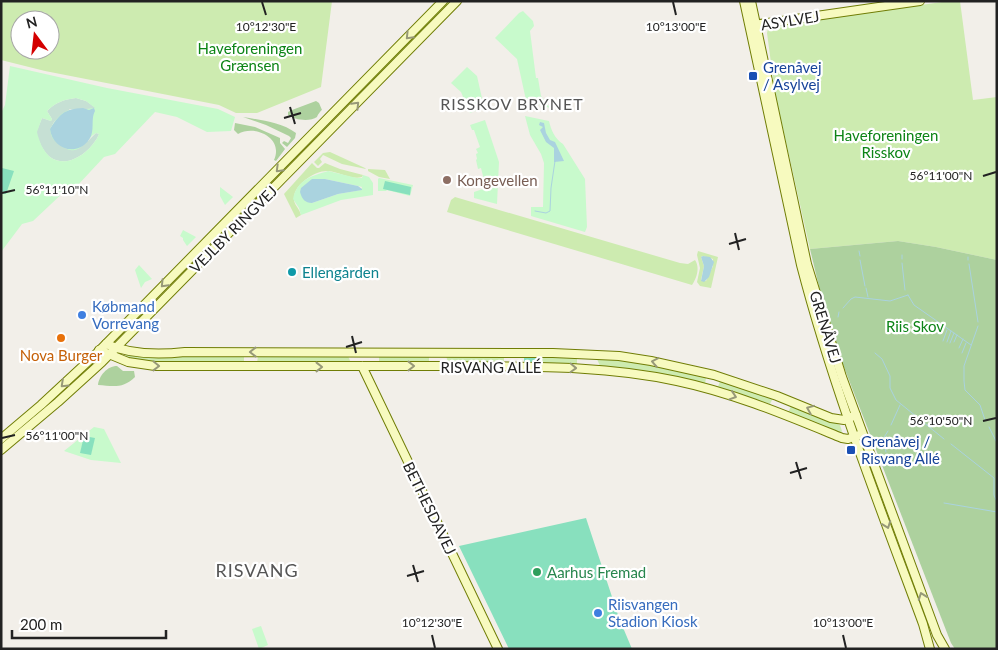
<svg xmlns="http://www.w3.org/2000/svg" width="998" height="650" viewBox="0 0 998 650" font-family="Lato,sans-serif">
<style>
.grass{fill:#cdebb0;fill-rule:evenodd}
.forest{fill:#add19e}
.wetland{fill:#c6e0d4}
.park{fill:#c8facc;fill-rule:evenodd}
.pitch{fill:#88e0be}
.water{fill:#aad3df}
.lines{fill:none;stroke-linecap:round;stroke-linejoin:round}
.stream{stroke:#aad3df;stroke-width:1}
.secondary-casing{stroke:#707d05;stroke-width:10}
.secondary{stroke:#f7fabf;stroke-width:8}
.oneway{stroke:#979978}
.ticks{fill:none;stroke:#222;stroke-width:2}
.transit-dot{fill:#1a4fb4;stroke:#fff;stroke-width:2}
.education-dot{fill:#8d6e63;stroke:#fff;stroke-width:2}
.culture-dot{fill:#0f9aa8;stroke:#fff;stroke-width:2}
.shop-dot{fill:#3f7fe0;stroke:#fff;stroke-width:2}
.food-dot{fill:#e8710a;stroke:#fff;stroke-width:2}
.leisure-dot{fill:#2e9e5b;stroke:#fff;stroke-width:2}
.labels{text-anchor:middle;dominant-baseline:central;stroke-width:4.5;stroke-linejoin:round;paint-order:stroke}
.street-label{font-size:15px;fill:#222;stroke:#fff}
.park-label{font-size:15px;fill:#0c8416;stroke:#fff}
.transit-label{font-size:15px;fill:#164399;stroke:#fff;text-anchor:start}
.education-label{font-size:15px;fill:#785e54;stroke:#fff;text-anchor:start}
.culture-label{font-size:15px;fill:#0d838f;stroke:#fff;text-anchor:start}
.shop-label{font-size:15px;fill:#366cbe;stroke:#fff;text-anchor:start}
.food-label{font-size:15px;fill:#c56008;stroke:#fff}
.leisure-label{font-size:15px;fill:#27864d;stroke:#fff;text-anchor:start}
.neighbourhood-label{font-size:16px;letter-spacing:1px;fill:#555;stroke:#fff}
.quarter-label{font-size:18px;letter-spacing:1px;fill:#555;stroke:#fff}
.ticks-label{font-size:12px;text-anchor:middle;fill:#222;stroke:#fff;stroke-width:4.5;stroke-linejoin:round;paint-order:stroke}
</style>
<rect width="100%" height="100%" fill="#f2efe9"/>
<g class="grass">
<path d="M1 1H332L321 87 257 113H236L219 105 45 71 1 60ZM20 20H50V50H20Z"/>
<polygon points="447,1 453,1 350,104 374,77"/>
<polygon points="949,1 960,1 973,100 997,97 997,260 936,247 898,241 810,249 775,93 767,33 768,29 781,25"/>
<polygon points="330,152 365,168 366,169 342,164 323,155 320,159 322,162 318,166 314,162 323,153"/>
<path d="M312 163 317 168H319L325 163 340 169 363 175 362 177C351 180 340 172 328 171 316 170 294 184 294 198 293 204 300 209 301 215L296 218 284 194Z"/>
<polygon points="368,169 385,170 390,179 379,177 368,171"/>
<path d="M455 197 680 263 688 264 695 260C700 267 697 278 692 285L447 212 451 200Z"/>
<path d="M698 251 718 257 711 288 700 286 697 282 700 268 697 255ZM703 256 713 259V266L706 281 701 280 704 266 701 257Z"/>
<polygon points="126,355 151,357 180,355 244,355 244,362 149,363 123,358"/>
<rect x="379" y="355" width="50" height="7"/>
<polygon points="258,356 348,356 351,363 257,363"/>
<polygon points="446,356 504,356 504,362 448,362"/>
<polygon points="540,357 577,358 577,364 540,364"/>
<polygon points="599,358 650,365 706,378 705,384 630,369 600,366 597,359"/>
<polygon points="722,380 773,398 770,404 718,387 720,381"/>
<polygon points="791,406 840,425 842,431 840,434 788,413"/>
<polygon points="863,444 939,646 938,646 932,634 876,480 870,470 860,445"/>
</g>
<g class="forest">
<path d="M316 101 319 103 322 110C321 110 317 116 317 117 310 122 294 120 288 115V112L292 110Z"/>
<path d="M243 117C260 120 281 122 296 133L295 138 287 147 282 143 284 141 288 143 291 138 289 136 266 125Z"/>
<path d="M235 123 255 127 280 138V143L285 149 276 161 274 160C284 138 255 124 238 134L234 130Z"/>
<polygon points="898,241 936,247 997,260 997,649 955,649 951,643 840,357 822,299 810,249"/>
<path d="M117 366 123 371H134L135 377C123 389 113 386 98 385 99 376 107 366 117 366Z"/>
</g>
<path class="wetland" d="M76 98 86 101 96 108 89 110 70 109 54 122 50 129 88 141 96 133 99 134C92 151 68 170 50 157 43 152 39 141 36 133L42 118 51 121 52 119 47 111C56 102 63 100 76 98Z"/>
<g class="park">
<polygon points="523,11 533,21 534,26 530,31 536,78 538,78 541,96 550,108 526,100 517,59 495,38 519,13"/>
<path d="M10 66 107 88 218 109 235 117 231 131 207 132 177 117 155 112 115 154 104 157 76 187 67 189 33 221 22 224 1 252V113L5 105ZM76 98 86 101 95 108C70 112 66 103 50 129 51 137 53 140 60 145 80 159 82 142 96 133L99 134C92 151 68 170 50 157 43 151 39 141 37 132L42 118 51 121 52 119 47 111C56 102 63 100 76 98Z"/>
<polygon points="467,67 477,76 484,107 470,113 461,92 451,83"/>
<path d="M525 116 549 121C551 130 555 139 563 144L585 179 587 227 585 232 531 216V207H543L544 163 541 154 530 135Z"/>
<polygon points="485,120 499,162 497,204 474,198 474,192 486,188 481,168 478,169 476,160 477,159 476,154 478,153 476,149 480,147 474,130 472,130 470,125"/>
<path d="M328 171 357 178H362L363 175 369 177 373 183V195L341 200 301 215 299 208 293 199C297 179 312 176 328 171ZM315 179H325L358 186 362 187 361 190 338 194 312 203Z"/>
<polygon points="379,178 413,185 410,196 387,190 386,191 378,191 378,179"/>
<polygon points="220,187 233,197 225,205 220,196"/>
<polygon points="183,230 196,237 187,246 183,240 183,238 180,236"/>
<polygon points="139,265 152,279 145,282 141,288 135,270"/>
<polygon points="94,427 104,429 121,463 91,460 64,451"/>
<polygon points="261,626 268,645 259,649 252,629"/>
</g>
<g class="pitch">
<polygon points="2,168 14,171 6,194 1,193"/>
<polygon points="385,181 411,187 410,195 383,189"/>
<rect x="524" y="357" width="15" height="7"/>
<polygon points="84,436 95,438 91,455 80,453"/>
<polygon points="586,518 619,618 632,649 509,649 459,546"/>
</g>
<g class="water">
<path d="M83 108 89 110 94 108 95 111C90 120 96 132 88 141 75 157 52 148 50 129 60 114 64 109 83 108Z"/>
<polygon points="540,122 544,123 546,133 550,140 555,142 564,161 554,162 554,148 546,142 540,130 543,127 539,125"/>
<path d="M312 179H325L358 186 362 189V190L338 194 312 203C305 203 302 199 300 192L301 188Z"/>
<polygon points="703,256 710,257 714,262 709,277 704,282 701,281 704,266 701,257"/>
</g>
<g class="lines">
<g class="stream">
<polyline points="535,211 546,213 550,211 551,188 555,161"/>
<polyline points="859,251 860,256"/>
<polyline points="968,257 968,260"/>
<polyline points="902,259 902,255"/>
<polyline points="860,260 865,286"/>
<polyline points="902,263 905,290"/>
<polyline points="969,264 978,322"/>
<polyline points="866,288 868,297"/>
<polyline points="908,295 914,305 971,345"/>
<polyline points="843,308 851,299 855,297 890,301 908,295"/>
<polyline points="838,317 839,312"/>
<polyline points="978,326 964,366 964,381 965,390 980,405 985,420"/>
<polyline points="938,334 941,325"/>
<polyline points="943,341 947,330"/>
<polyline points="947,342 951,331"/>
<polyline points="954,342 957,335"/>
<polyline points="950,343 954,333"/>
<polyline points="959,348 963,339"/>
<polyline points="875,353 882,359 890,376 890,388 896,400 944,439"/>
<polyline points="962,353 966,343"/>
<polyline points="891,425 900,405"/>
<polyline points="989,427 997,443"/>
<polyline points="951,444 994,478 994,495 997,502"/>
<polyline points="886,452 883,439 888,431"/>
<polyline points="944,503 997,512"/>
</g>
<defs>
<g id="secondary">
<path d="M744 1 801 265C833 388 879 505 923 624L930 649"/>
<polyline points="751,1 807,264 842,377 937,635 945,649"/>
<polyline points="753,25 920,1"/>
<path d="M106 344C131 355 158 355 185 352L553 353 619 356 651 361 714 375 777 396 831 418 844 420 856 415"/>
<path d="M99 350 128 362 155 366C250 366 345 366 439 366 519 367 599 364 677 381 734 393 788 416 842 438L848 439 862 434"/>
<polyline points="362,366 498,649"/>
<polyline points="1,439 41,405 96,354 443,1"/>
<polyline points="1,450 58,402 102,362 457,1"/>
</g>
</defs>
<use href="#secondary" class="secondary-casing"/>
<use href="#secondary" class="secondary"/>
</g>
<defs><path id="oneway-chevron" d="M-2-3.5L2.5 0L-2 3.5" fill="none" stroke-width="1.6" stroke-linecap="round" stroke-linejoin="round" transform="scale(1.25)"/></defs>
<g class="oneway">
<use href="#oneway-chevron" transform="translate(409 36) rotate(134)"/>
<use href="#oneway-chevron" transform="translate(356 105) rotate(-46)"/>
<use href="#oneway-chevron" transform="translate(279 169) rotate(135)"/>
<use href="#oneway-chevron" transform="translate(164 284) rotate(134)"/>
<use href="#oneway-chevron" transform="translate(253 352) rotate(-180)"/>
<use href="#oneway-chevron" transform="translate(655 362) rotate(-169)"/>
<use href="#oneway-chevron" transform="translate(156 366) rotate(1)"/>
<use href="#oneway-chevron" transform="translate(411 366)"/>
<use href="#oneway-chevron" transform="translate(319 367)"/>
<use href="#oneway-chevron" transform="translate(573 368) rotate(2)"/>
<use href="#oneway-chevron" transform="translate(64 384) rotate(137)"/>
<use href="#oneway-chevron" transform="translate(733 396) rotate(18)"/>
<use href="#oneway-chevron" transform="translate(810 409) rotate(-158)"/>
<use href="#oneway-chevron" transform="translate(887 525) rotate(70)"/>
<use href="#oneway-chevron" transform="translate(922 596) rotate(-110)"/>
</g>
<path class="ticks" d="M262 2 266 15M673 2 676 15M290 107 295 124M284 118 301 113M983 176 996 172M2 193 15 190M735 233 739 250M729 244 746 239M352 336 356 353M346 347 362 342M983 421 996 418M2 438 15 435M796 462 801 479M790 473 807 468M413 565 418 582M407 576 424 571M432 635 435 648M843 635 846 648"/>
<g class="transit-dot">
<rect x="748" y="71" width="10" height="10" rx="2.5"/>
<rect x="846" y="445" width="10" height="10" rx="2.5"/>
</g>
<circle class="education-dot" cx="447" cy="180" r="5"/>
<circle class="culture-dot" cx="292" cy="272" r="5"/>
<g class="shop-dot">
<circle cx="82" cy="315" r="5"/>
<circle cx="598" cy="613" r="5"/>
</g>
<circle class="food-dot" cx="61" cy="338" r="5"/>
<circle class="leisure-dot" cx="537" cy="572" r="5"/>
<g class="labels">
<g class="street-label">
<text transform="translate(790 20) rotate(-9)">ASYLVEJ</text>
<text transform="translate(233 229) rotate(-45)">VEJLBY RINGVEJ</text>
<text transform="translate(826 327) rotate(73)">GRENÅVEJ</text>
<text x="491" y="367">RISVANG ALLÉ</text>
<text transform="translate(430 508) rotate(64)">BETHESDAVEJ</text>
</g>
<g class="park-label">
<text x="250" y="48">Haveforeningen<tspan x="250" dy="17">Grænsen</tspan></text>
<text x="886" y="135">Haveforeningen<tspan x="886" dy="17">Risskov</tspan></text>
<text x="915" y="326">Riis Skov</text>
</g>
<g class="transit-label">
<text x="763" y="67">Grenåvej<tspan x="763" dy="17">/ Asylvej</tspan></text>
<text x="861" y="441">Grenåvej /<tspan x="861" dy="17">Risvang Allé</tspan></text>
</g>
<g class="education-label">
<text x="457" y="180">Kongevellen</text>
</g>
<g class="culture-label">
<text x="302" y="272">Ellengården</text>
</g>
<g class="shop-label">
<text x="92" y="306">Købmand<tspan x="92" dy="17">Vorrevang</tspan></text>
<text x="608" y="604">Riisvangen<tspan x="608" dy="17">Stadion Kiosk</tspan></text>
</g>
<g class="food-label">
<text x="61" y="355">Nova Burger</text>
</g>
<g class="leisure-label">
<text x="547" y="572">Aarhus Fremad</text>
</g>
<g class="neighbourhood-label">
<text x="512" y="103">RISSKOV BRYNET</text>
</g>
<g class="quarter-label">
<text x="257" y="570">RISVANG</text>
</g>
</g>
<g class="ticks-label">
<text x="676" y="31">10°13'00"E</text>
<text x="266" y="31">10°12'30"E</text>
<text x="941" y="180">56°11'00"N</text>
<text x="57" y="194">56°11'10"N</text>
<text x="941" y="425">56°10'50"N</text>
<text x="57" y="440">56°11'00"N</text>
<text x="432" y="627">10°12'30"E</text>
<text x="843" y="627">10°13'00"E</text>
</g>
<rect width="998" height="650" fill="none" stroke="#222222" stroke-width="5"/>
<g transform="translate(35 35) rotate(345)"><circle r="24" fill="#ffffff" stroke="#a7a7a7"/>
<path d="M0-4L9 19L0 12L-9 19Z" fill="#d40000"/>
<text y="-8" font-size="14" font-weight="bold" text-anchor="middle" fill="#222222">N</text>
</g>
<path d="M12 630v8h154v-8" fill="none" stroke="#222222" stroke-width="2.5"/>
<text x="20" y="630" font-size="15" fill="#222222" stroke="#ffffff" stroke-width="4" paint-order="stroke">200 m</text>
</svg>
